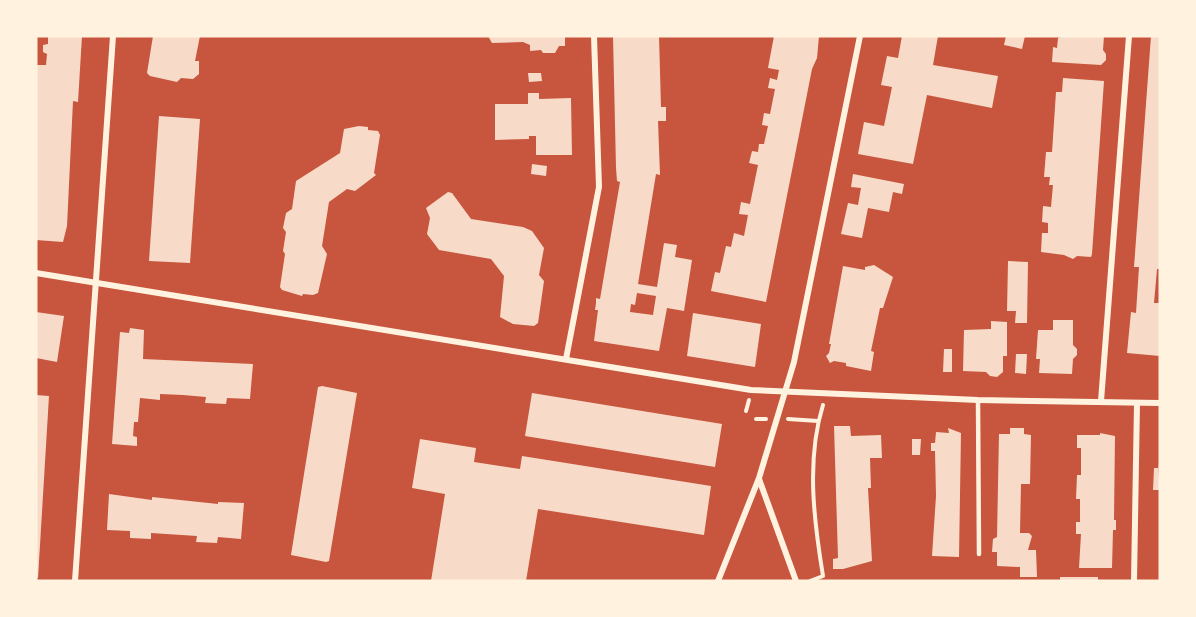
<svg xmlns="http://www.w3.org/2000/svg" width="1196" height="617" viewBox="0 0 1196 617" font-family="'Noto Serif',serif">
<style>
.building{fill:#f7dbc8;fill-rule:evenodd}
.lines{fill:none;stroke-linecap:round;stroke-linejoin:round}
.path{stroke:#fff3e0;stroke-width:4}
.service{stroke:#fff3e0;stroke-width:4.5}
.minor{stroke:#fff3e0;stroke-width:6}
</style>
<rect width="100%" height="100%" fill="#c8553d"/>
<g class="building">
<polygon points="48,36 82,36 78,102 73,101 67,226 63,242 36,240 36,78 37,65 46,65 47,54 43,52 43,45 48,44"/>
<polygon points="153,36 200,36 195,61 199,61 199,74 193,79 181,78 177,82 150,76 147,73"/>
<polygon points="488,36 565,36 565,46 559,46 555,53 543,53 541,50 530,51 530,45 523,42 492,43"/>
<path d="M613 36H659L661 107H666V121H658L660 175 656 174 638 284 657 287 664 243 677 245 675 257 692 260 684 311 667 308 659 351 594 341 598 310H595L596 303V298L600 299 620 182 617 181 616 168ZM637 293 656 296 653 315 630 312 631 304 635 305Z"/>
<polygon points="774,36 819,36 817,58 812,69 766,302 711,291 715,272 720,273 726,246 731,247 734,233 744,236 748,215 739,214 741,202 750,204 758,165 749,163 752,151 758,152 759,144 764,144 768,126 762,125 764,113 770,114 775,89 768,88 770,78 777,80 779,70 768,68"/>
<polygon points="902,36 938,36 933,65 998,76 992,108 927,95 913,164 858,154 864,122 884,126 892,87 881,85 887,56 898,58"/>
<polygon points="1006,36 1025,36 1022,49 1004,45"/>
<polygon points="1063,36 1104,36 1103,50 1106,54 1106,60 1101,65 1052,62 1053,47 1057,48 1058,38"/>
<polygon points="1151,36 1160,36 1160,269 1157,269 1154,303 1160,303 1160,356 1127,353 1131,312 1136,313 1139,267 1134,267"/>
<polygon points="528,73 541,73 542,81 529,82"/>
<polygon points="1063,78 1104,81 1092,254 1091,257 1077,256 1073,259 1064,255 1041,252 1042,233 1048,233 1048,223 1042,222 1043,206 1051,207 1053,185 1049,185 1050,177 1044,177 1046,152 1052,152 1056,92 1062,92"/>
<polygon points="528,93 539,93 539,99 571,98 572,155 536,155 536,136 529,136 529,139 495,140 495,104 528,104"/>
<polygon points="159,116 200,119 190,263 149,261"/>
<polygon points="359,126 368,127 368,130 378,131 380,135 374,173 376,175 355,191 347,189 329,202 322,246 327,254 318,293 313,295 303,294 302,296 282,290 280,287 285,254 283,251 286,232 283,228 286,213 292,209 296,181 340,153 344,129"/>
<polygon points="532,164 547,166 546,176 531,174"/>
<polygon points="853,174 904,184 902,194 893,192 889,212 868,208 862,238 841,234 848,203 858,205 861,188 851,187"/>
<polygon points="448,192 452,193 471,219 523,227 532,231 544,248 539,275 544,281 538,323 534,326 513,324 500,317 504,276 491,259 439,250 427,234 430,218 426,208"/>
<polygon points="1008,261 1028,262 1027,323 1015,323 1016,311 1007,311"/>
<polygon points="874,265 893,277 883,308 880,308 871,351 874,352 871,371 846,366 846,363 834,361 830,363 826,356 829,353 831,344 829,344 843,266 865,270 865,267"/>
<polygon points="36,312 64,316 57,362 36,358"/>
<polygon points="693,313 761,324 755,367 687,356"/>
<polygon points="1053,320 1073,320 1073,345 1077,349 1077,355 1073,359 1072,374 1039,373 1040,359 1036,359 1038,330 1053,330"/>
<polygon points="991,321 1007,322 1007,356 1003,356 1003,372 997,377 990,376 986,372 963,371 964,330 991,329"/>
<polygon points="130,328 144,330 143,359 253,364 250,399 227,398 226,404 205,403 206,397 183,395 160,394 160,400 140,398 138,422 134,422 133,436 137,437 137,446 112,444 120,332 129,333"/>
<polygon points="944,349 952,349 952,372 943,372"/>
<polygon points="1016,354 1027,354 1026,374 1015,373"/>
<polygon points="322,386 357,393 329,561 326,562 291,555 318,387"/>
<polygon points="532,393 722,424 715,467 525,436"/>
<polygon points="36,395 49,396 38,578 36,577"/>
<polygon points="834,426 850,426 851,436 881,435 882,458 870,458 871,488 868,488 872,561 843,569 833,569 833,559 838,558"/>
<polygon points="948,428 961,433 959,557 932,556 936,496 935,451 931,451 931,443 935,443 936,432 949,433"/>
<polygon points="1010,428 1024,428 1024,434 1031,435 1030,484 1021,484 1020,533 1029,533 1032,536 1028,550 1036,550 1037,577 1020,577 1020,567 997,566 997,552 992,552 993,539 997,537 999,434 1010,434"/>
<polygon points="1100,433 1115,436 1114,520 1116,520 1116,530 1113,530 1112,568 1079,568 1081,534 1076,534 1076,522 1080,522 1080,499 1076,499 1077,475 1081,475 1081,448 1077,448 1077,435 1100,435"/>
<polygon points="420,439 476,448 474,462 520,469 522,456 711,486 704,535 538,509 526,581 431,581 445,494 412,488"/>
<polygon points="912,439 921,439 920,455 912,455"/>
<polygon points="1158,462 1160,490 1153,490 1154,468 1158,468"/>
<polygon points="109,494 152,500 152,497 218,504 218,502 244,503 241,539 218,537 217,543 196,542 197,536 151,533 151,539 130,538 130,531 107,530"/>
<rect x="1060" y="577" width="38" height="4"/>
</g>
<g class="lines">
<g class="path">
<polyline points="746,411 749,400"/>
<polyline points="756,419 766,419"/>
<polyline points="788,419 818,421"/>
<path d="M810 581 823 576C814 521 806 460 823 405"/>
</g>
<polyline class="service" points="978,400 979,554"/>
<g class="minor">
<polyline points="36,273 751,390 978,400 1160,403"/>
<polyline points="566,359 599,187 594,36"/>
<polyline points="1101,401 1129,36"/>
<polyline points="759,479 796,581"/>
<polyline points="75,581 113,36"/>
<polyline points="718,581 759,478 794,362 860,36"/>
<polyline points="1134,581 1137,403"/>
</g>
</g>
<rect width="1196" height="617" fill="none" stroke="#fff3e0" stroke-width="75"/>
</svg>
